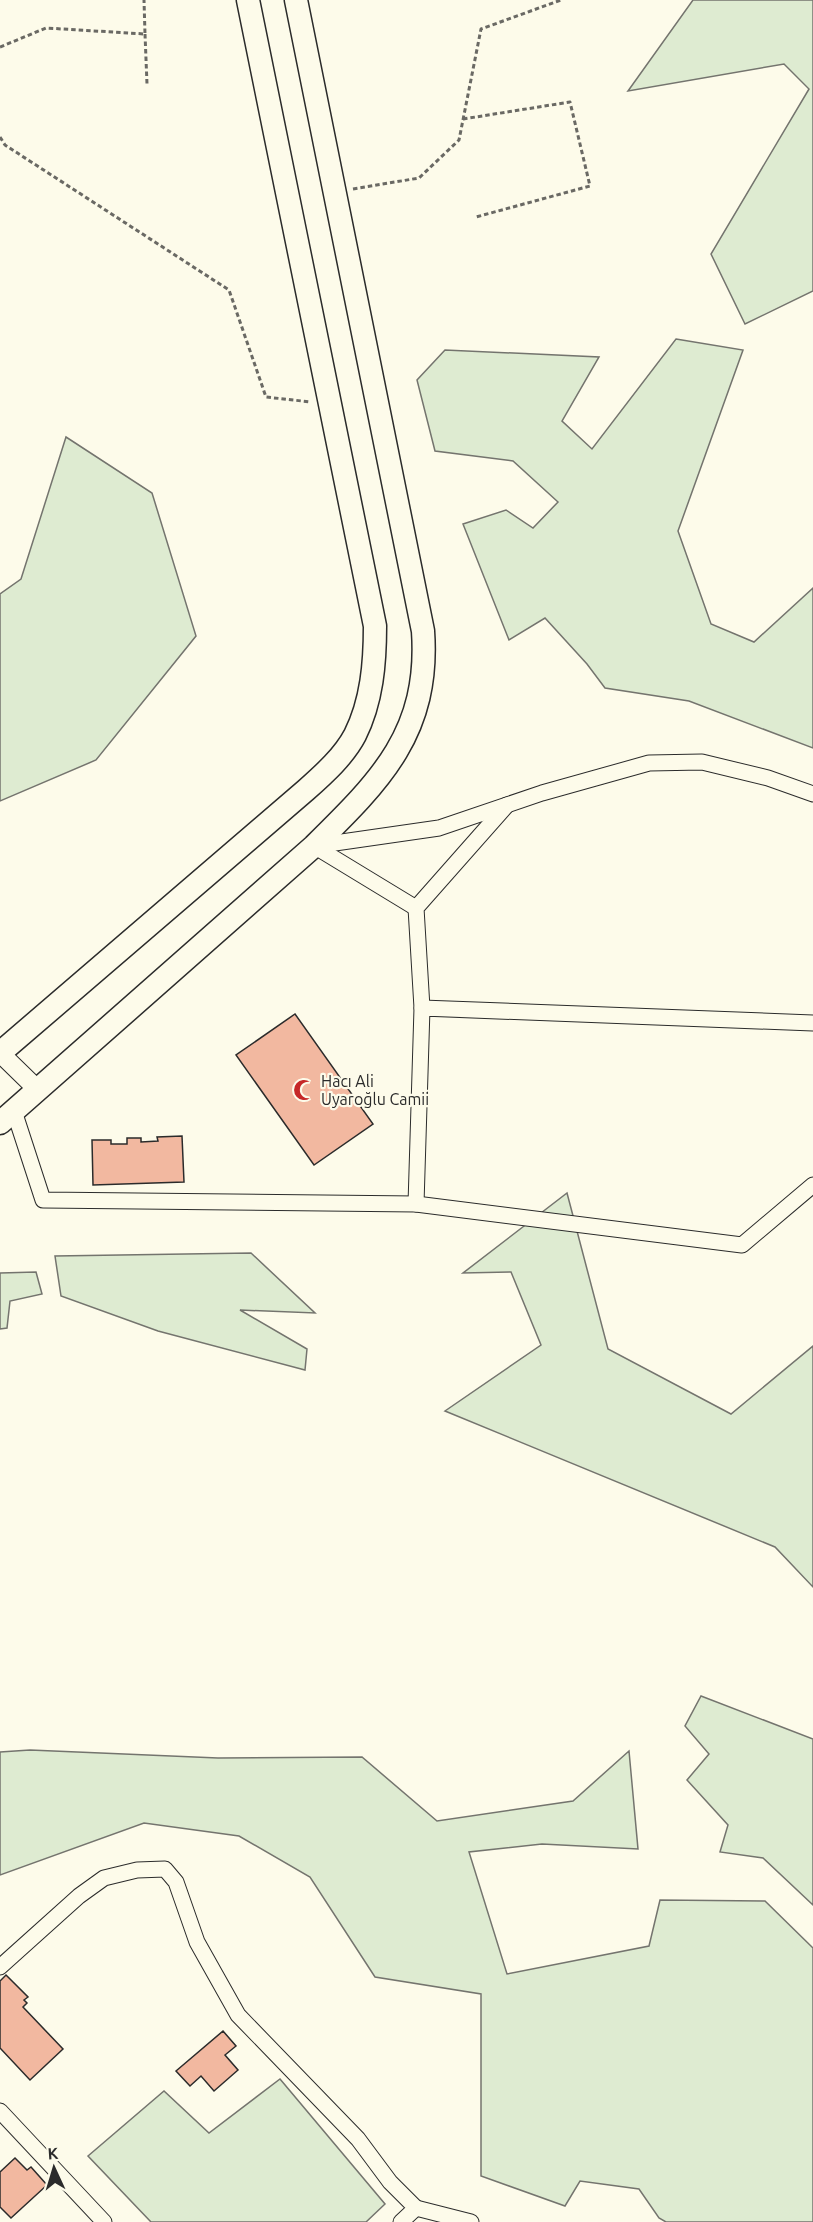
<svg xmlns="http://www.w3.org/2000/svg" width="813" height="2222" viewBox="0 0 813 2222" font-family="Ubuntu,sans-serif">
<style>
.green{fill:#deebd1;stroke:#74746e;stroke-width:1.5}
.building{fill:#f2b8a0;stroke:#2b2b2b;stroke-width:1.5}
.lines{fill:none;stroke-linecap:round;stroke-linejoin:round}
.minor-casing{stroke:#2b2b2b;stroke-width:17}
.tertiary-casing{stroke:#2b2b2b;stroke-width:20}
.primary-casing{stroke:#2b2b2b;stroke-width:25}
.path{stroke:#6a6964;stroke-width:3;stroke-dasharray:4.5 3;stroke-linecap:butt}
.minor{stroke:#fdfbea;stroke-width:15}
.tertiary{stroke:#fdfbea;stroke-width:18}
.primary{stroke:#fdfbea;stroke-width:22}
.labels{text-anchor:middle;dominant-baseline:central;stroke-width:4.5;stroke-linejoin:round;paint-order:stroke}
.poi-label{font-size:16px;fill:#2b2b2b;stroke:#fdfbea;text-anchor:start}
</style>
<rect width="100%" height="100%" fill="#fdfbea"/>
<g class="green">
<polygon points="693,0 813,0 813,291 745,324 711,254 809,89 784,64 628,91"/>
<polygon points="676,339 743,350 678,531 711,624 754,642 813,588 813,748 689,701 605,688 587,664 545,618 509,640 463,524 506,510 533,528 558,502 513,461 435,451 417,380 445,350 599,357 562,421 592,449"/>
<polygon points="66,437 152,493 196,636 96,760 0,801 0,594 21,579"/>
<polygon points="567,1193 608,1349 731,1414 813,1346 813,1587 775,1547 445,1411 541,1345 511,1272 463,1273"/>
<polygon points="251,1253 315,1313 240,1310 307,1349 305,1370 158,1331 61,1296 55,1256"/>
<polygon points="36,1272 42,1294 10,1301 7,1328 0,1329 0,1273"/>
<polygon points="701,1696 813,1739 813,1905 763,1858 720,1852 728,1825 687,1780 709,1754 685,1726"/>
<polygon points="30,1750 218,1758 362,1757 437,1821 573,1801 629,1751 638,1849 542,1844 469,1852 507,1974 649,1946 660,1900 765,1901 813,1948 813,2222 666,2222 659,2218 639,2189 580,2181 565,2206 481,2176 481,1994 375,1977 310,1877 239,1836 144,1823 0,1875 0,1752"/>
<polygon points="280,2079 385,2204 366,2222 151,2222 88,2156 164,2091 209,2133"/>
</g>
<g class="building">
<polygon points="295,1014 373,1124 314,1165 236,1055"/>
<polygon points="182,1136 184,1182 93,1185 92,1140 111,1140 111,1144 127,1144 127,1138 141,1138 141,1142 158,1141 157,1137"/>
<polygon points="6,1975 28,1997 24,2000 27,2003 23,2007 63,2049 30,2080 0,2048 0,1981"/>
<polygon points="223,2031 236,2046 225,2055 238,2070 214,2091 201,2076 190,2086 176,2071"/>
<polygon points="15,2158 27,2170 31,2167 47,2185 11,2218 0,2207 0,2172"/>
</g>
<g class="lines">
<defs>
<g id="minor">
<polyline points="314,846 439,828 542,793 649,763 702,762 768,778 813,794"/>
<polyline points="314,846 416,908"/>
<polyline points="422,1008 416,908 507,805"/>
<polyline points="14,1111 43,1200 416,1204 742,1245 813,1185"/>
<polyline points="416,1204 422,1008 813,1023"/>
<polyline points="0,1967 79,1896 104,1878 137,1870 165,1869 176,1882 197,1942 238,2015 358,2139 390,2182 416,2208 401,2222"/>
<polyline points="0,2111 104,2222"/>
<polyline points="416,2208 471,2222"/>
</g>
<polyline id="tertiary" points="0,1053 38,1090"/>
<g id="primary">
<path d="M0 1053 306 790C324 774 344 756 355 735 372 701 375 663 375 626L248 0"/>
<path d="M0 1123 314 846C381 780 430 732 423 631L296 0"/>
</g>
</defs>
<use href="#minor" class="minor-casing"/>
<use href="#tertiary" class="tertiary-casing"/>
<use href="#primary" class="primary-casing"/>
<g class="path">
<polyline points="145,34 147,84"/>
<polyline points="0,47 46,28 145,34 144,0"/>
<polyline points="463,119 570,102 590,186 476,217"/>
<polyline points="0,137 5,145 229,290 266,397 311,402"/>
<polyline points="353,189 419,178 459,140 481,29 561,0"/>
</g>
<use href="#minor" class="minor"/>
<use href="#tertiary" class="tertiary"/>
<use href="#primary" class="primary"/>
</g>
<defs>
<symbol id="mosque-bare" viewBox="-9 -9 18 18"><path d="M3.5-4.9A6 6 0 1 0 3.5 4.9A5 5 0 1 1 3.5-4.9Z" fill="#c62828" stroke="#fdfbea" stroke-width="2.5" paint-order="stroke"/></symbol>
</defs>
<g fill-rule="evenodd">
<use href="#mosque-bare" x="289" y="1075" width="30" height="30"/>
</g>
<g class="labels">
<g class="poi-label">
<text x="321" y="1081">Hacı Ali<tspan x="321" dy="18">Uyaroğlu Camii</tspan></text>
</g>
</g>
<g transform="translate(54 2168) rotate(356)" stroke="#fdfbea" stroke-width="4.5" paint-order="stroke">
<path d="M0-4.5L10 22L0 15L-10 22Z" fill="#2b2b2b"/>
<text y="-9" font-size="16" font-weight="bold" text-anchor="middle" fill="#2b2b2b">K</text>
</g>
</svg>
